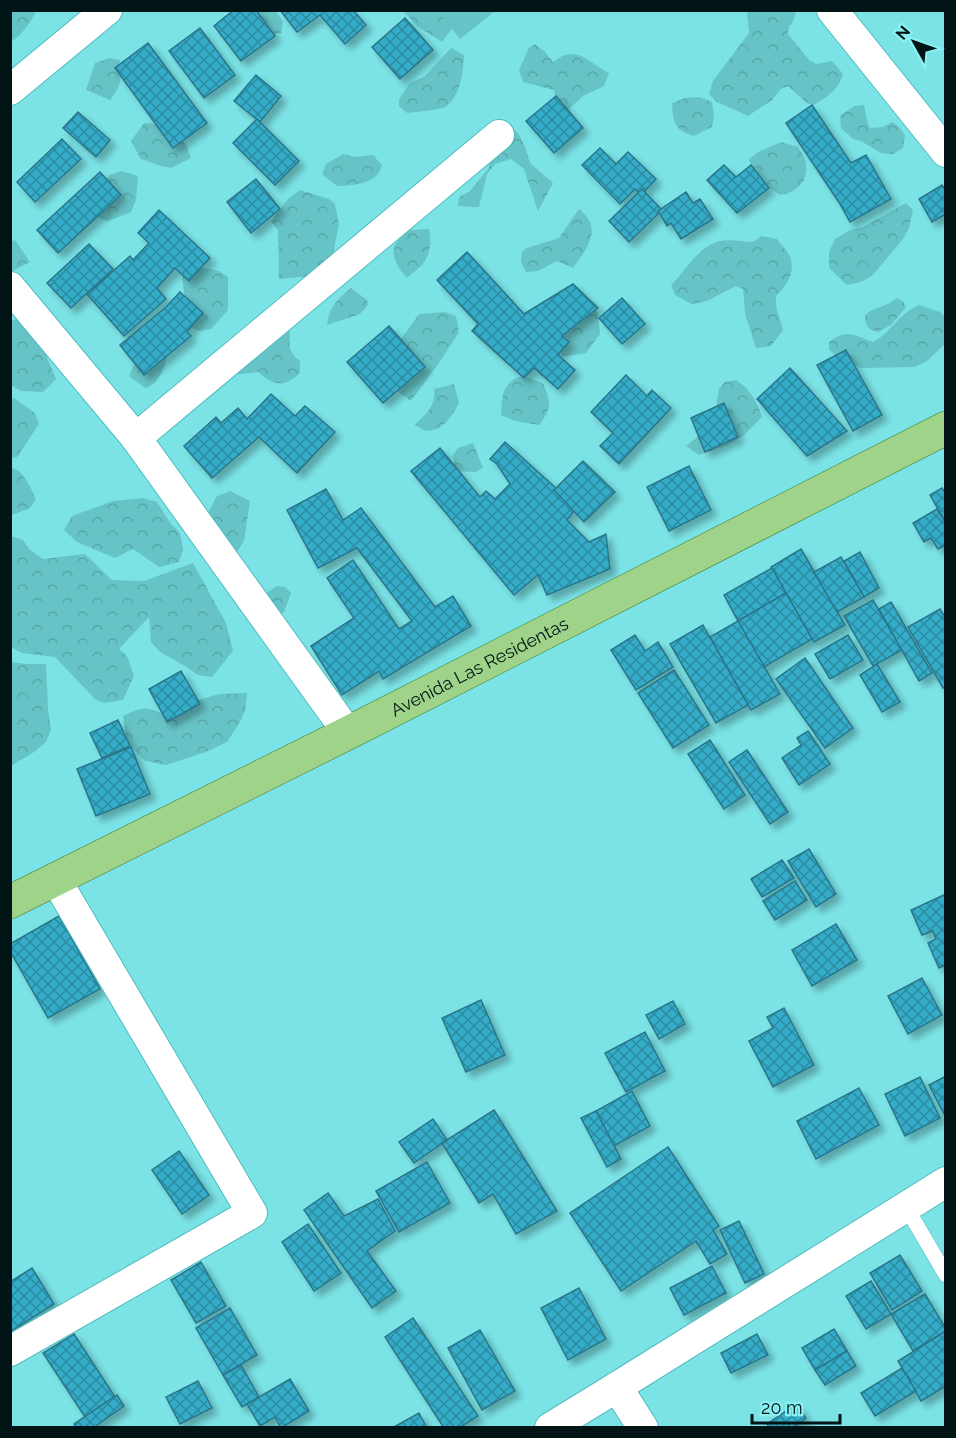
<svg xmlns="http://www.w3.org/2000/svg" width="956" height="1438" viewBox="0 0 956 1438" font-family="Raleway,sans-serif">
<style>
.forest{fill:url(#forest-crowns)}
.pitch{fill:#66c3c6}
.building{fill:url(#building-cross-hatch);stroke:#2b7589;stroke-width:1.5;filter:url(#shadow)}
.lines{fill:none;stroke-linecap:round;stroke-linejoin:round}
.lane-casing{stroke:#51bcbf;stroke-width:16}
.street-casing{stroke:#51bcbf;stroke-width:32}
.primary-casing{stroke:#3d7d2d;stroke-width:34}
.lane{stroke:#fff;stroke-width:15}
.street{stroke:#fff;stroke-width:30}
.primary{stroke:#9ed389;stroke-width:33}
.labels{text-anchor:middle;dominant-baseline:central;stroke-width:5;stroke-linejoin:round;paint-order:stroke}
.street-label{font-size:18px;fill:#011516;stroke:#89f1f3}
</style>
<defs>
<pattern id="forest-crowns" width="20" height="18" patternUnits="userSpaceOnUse" patternTransform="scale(1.5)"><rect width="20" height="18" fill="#66c3c6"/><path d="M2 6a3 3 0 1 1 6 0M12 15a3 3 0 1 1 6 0" fill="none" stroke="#57a7a9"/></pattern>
<pattern id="building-cross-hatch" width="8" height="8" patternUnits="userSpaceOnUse" patternTransform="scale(1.5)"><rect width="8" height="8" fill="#35acc8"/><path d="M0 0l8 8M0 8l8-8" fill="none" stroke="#2a8ba1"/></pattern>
<filter id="shadow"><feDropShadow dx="5.5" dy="5.5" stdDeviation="3" flood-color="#0004"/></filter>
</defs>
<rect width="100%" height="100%" fill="#7be3e6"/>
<g class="forest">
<path d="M11 10 36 11C31 22 22 35 11 42Z"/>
<polygon points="251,11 276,11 283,22 281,33 263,37"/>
<polygon points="403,11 448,11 455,24 442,42 417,26"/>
<path d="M748 11H796L793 22 789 27 788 34 810 61 816 64 832 61 843 74C839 89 827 98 813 105L807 103 788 86 781 89 772 100 748 116 717 102 709 94 713 81 749 33 747 14Z"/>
<path d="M535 44 545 52 553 62C556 60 561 56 565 55 582 50 595 67 609 73L604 86 583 96 567 111 556 102 554 90 523 82 519 70 529 48Z"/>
<path d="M451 48 464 55C463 72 461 97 445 107 439 110 415 112 407 113L399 106V99L410 83 424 77Z"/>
<path d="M109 58 120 60C122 78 122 85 110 100L86 90 95 63Z"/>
<path d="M699 97 712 102 714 116 712 127 694 136C674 130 673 123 672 103L685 98Z"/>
<polygon points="864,105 868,124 870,128 883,127 892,122 899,127 905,135 903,148 893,154 881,153 861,141 853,139 841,128 840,116 854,106"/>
<polygon points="144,123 161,124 186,144 191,158 171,168 158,165 141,159 131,141"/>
<polygon points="500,127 512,128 518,133 525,147 530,163 553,183 538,211 524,169 511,159 495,164 487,174 479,207 458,206 459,197 470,191 489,168 489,160"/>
<path d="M781 142 798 147C800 151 804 156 805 160 811 179 797 193 780 195L755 178 749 159 760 151Z"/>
<path d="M343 154 355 157 373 155 382 165C381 168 380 172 377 175 369 184 349 186 337 186L322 174 326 164Z"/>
<polygon points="121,171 138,176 136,200 131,212 108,221 93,216 92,196 110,175"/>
<polygon points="300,190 329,199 335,204 339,224 332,258 322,275 279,279 278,230 271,221 288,199"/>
<polygon points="906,203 913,210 909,228 903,239 872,276 861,282 847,285 829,268 829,252 835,239 850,230 863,227"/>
<path d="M579 209C604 229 587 248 573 268L557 261 538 271 526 272 521 262 522 252 527 248 559 238Z"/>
<path d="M429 229C432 240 430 255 423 264 419 269 412 273 407 278 399 269 390 257 395 245 398 240 405 234 409 230Z"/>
<path d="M761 236 777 239C781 245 790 253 791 260 795 274 785 287 776 296 775 311 780 316 783 330L771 346 756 348 745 313 743 289 736 286 707 301 692 304 675 295 671 285C687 270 697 247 720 241 730 239 743 242 753 242Z"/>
<polygon points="15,240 30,262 11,272 11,242"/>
<polygon points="189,265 219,271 228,277 228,310 211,329 199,331 185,325 191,307 184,294 182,271"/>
<path d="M351 288 367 300 368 305 360 314 327 325C329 307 337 299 351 288Z"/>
<path d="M897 298 903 301 906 307 891 325 878 332C868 330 865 325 865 316 872 308 879 308 888 304 891 302 894 300 897 298Z"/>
<polygon points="574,301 590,305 598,312 600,334 586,353 561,357 560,342"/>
<path d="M919 305 940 312 945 317V344L927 361 915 367 861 368 840 359 829 350V342C847 328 854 335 873 342 892 332 898 314 919 305Z"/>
<polygon points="445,312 456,316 459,332 441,360 411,401 387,384 400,350 401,339 419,314"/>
<polygon points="18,319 35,329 56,379 43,392 21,391 11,385 10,321"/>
<path d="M289 325C292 343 284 348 300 361V373C284 388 274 386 258 372L217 377Z"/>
<path d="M168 353C164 367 161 383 145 388L129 376 137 357Z"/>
<path d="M523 376 543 383C551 402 552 408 539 425L515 421 501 415C502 396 502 381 523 376Z"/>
<path d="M736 380C750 389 757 401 762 417L744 435 728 445 699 455 686 446 713 425 719 389 725 382Z"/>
<path d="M454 384 459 403C452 416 441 434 424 430 421 429 418 426 415 425 426 413 436 407 434 389Z"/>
<polygon points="14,398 35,413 39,424 17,457 11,458 11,399"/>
<polygon points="473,443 483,468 475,472 455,471 453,455 458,448"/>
<path d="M10 467C25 471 29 486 36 499L30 508 12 515H10Z"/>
<polygon points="230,491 250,501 244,541 235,555 201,528 216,497"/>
<polygon points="142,498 157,502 171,524 180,533 183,550 179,562 159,567 133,549 115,558 77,542 64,530 72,516 113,501"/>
<polygon points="11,536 23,540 30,550 43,559 85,554 112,580 144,581 193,563 226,623 233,651 212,677 198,675 185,666 160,652 151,642 149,617 119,649 127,656 134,676 123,700 104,703 95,699 55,657 22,653 11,647"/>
<polygon points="277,586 285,587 291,593 284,612 272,619 262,596"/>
<polygon points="10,662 27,664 46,664 48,709 51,730 46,742 34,752 11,766"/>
<path d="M247 693 245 711 240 722 227 742 206 752 166 765 145 761 127 742 123 716C144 705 147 708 168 715L199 700 219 694Z"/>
</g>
<polygon class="pitch" points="437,11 495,11 460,39"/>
<g class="building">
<polygon points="234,10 256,10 275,36 241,61 214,26"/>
<polygon points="280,10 353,10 366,25 345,44 320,15 297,32"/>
<polygon points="405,18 433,50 400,79 372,47"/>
<polygon points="200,28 235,75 204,98 169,51"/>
<polygon points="148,43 207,123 173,148 115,68"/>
<polygon points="256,75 281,96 260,122 234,101"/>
<polygon points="556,96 583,128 554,153 526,121"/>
<polygon points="812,105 851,163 866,155 891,199 850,222 840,204 786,123"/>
<polygon points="78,112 110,140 96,157 63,128"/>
<polygon points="257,119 299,161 275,185 233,143"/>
<polygon points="62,139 81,159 35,202 17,182"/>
<polygon points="600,148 616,164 628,152 656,179 641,195 635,189 620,204 582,165"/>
<polygon points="724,165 736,177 751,165 769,188 737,213 707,180"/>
<polygon points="100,172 121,195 58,253 37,230"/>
<polygon points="256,179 280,209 251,233 227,202"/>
<polygon points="942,185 946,191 946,214 932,222 919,199"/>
<polygon points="642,189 662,210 629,242 609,221"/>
<polygon points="686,192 693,203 700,199 713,219 681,239 671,223 667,226 658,211"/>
<polygon points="159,210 210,258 189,281 175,268 157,288 166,299 124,336 87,294 130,256 133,260 149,243 138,233"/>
<polygon points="89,244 113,269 71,308 47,283"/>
<polygon points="467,252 524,314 573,284 598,308 562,336 569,342 558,355 575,370 558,389 534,368 524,378 472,331 478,324 437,280"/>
<polygon points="180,292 203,313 187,332 191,336 144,375 120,345 166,307"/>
<polygon points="622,298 645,324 622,344 599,318"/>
<polygon points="389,326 425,367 383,403 347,362"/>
<polygon points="846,350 882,415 853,431 817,365"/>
<polygon points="790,368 847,431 807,456 757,399"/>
<polygon points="626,375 647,396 652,390 671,408 619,464 600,446 613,433 591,412"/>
<polygon points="271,394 295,416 305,406 335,432 297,473 259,437 212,478 184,446 216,417 221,423 238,408 247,419"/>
<polygon points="724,403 738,437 705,452 691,418"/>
<polygon points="505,442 577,507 567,520 589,542 606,534 610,569 547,595 538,575 514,595 411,471 440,448 480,497 486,491 495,499 510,484 497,464 490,459"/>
<polygon points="583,461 615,492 584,522 554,490"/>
<polygon points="689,466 711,510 669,531 647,487"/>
<polygon points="942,488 946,494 946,523 930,495"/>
<polygon points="326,489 343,520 361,508 435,607 453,596 471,626 383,679 379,671 342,695 311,646 354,618 327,578 353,560 399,629 412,621 357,548 318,568 287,510"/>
<polygon points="937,509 946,523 946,545 938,549 931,538 924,542 913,523"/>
<polygon points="801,549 845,625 814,642 771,567"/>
<polygon points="860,552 879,588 864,597 844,561"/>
<polygon points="841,557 864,597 837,612 814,572"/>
<polygon points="772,568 786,593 738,621 724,595"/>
<polygon points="786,593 812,639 764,667 738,621"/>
<polygon points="873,600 902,650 873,666 844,616"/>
<polygon points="891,602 932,673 919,681 879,609"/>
<polygon points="940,609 946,619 946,687 943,688 908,627"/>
<polygon points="738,621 780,694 751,710 710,637"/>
<polygon points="703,625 748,705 716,723 670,644"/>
<polygon points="635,635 645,651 658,642 673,667 636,690 611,650"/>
<polygon points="848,635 863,660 830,679 815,654"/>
<polygon points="805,658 853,728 825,748 776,679"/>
<polygon points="877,664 900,702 882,712 860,675"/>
<polygon points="674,670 709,725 673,748 638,693"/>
<polygon points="181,671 200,704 167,722 149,689"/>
<polygon points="118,720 130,746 102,758 90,733"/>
<polygon points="808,731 830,764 799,785 782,758 801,745 797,738"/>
<polygon points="710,740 745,795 724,809 688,754"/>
<polygon points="131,747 150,794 96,816 77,769"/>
<polygon points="747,750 788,812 770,824 729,762"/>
<polygon points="809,849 836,894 816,907 788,861"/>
<polygon points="782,860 794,878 762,897 751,879"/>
<polygon points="795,881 807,900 775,920 763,901"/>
<polygon points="946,894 946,965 939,968 928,943 936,939 933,931 922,935 911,910"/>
<polygon points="59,916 100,989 48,1018 10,951 10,944"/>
<polygon points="836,924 857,960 812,986 792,950"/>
<polygon points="922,978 942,1015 908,1034 888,996"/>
<polygon points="481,1000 505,1055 466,1072 442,1018"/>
<polygon points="673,1001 685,1024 659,1039 646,1015"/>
<polygon points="784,1008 814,1065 773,1087 749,1041 773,1028 767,1017"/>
<polygon points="645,1032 665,1071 626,1092 605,1053"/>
<polygon points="946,1076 946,1118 929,1085"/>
<polygon points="920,1077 940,1118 905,1136 885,1094"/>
<polygon points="859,1088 879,1125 816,1159 797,1121"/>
<polygon points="632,1091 650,1126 614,1146 596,1111"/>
<polygon points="494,1110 557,1211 516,1234 493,1194 479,1203 442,1143"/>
<polygon points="596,1111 621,1159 607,1167 581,1118"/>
<polygon points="433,1119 447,1140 414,1163 399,1142"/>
<polygon points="668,1147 719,1226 713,1230 727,1254 710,1264 696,1241 621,1291 570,1213"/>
<polygon points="179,1151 209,1195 182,1214 152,1170"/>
<polygon points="427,1162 450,1203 399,1232 376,1191"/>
<polygon points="328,1193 344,1216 378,1199 395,1231 367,1251 396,1291 372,1308 304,1210"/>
<polygon points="739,1221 764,1274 745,1283 720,1230"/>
<polygon points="308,1224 341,1273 314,1291 282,1242"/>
<polygon points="900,1255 922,1291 892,1310 870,1273"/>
<polygon points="201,1262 226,1306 196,1323 171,1280"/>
<polygon points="712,1266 726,1293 684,1315 670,1288"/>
<polygon points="32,1268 54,1304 10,1332 10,1282"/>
<polygon points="871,1281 891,1314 866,1329 846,1296"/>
<polygon points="579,1288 606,1339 568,1360 541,1308"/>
<polygon points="925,1294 946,1329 946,1331 913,1351 891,1314"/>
<polygon points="230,1308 257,1355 223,1375 196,1328"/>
<polygon points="413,1318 478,1416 459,1428 444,1428 385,1337"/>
<polygon points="834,1329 847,1351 815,1370 802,1348"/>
<polygon points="480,1330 515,1391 482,1410 448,1348"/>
<polygon points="946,1331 946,1386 921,1401 898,1361"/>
<polygon points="74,1334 115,1397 85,1417 43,1353"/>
<polygon points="757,1334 768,1355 731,1373 721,1353"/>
<polygon points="847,1351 856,1366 825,1385 815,1370"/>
<polygon points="241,1365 259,1397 242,1407 223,1375"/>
<polygon points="902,1368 916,1391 875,1416 861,1393"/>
<polygon points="290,1379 309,1411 281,1428 275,1417 260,1426 247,1404"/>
<polygon points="198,1381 212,1408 180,1424 166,1397"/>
<polygon points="117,1395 124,1406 93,1428 77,1428 74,1424"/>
<polygon points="796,1404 806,1418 793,1428 769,1428 767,1424"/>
<polygon points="419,1413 427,1428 392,1428"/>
</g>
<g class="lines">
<defs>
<polyline id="lane" points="906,1207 946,1275"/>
<g id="street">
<polyline points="832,10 946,152"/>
<polyline points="10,90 107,10"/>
<polyline points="10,287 136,438 348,733"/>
<polyline points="136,438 499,135"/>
<polyline points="10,1351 252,1213 56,880"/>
<polyline points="617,1387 643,1428"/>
<polyline points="550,1428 617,1387 946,1182"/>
</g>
<g id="primary">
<path id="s1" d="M10 902 348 733 946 428"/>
</g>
</defs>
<use href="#lane" class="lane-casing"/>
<use href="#street" class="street-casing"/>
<use href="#primary" class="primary-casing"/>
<use href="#lane" class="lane"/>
<use href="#street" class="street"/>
<use href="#primary" class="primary"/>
</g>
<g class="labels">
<g class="street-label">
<text stroke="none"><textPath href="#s1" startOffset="525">Avenida Las Residentas</textPath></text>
</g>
</g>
<rect width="956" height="1438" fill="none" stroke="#011516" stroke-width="24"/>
<g transform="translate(914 42) rotate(310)" stroke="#89f1f3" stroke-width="4.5" paint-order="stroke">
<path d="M0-4.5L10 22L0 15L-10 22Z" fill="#011516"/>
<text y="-9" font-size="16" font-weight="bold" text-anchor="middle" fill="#011516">N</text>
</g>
<path d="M752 1414v9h88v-9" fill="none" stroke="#011516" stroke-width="3"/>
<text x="761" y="1414" font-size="18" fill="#011516" stroke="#89f1f3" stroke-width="4.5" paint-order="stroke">20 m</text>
</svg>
